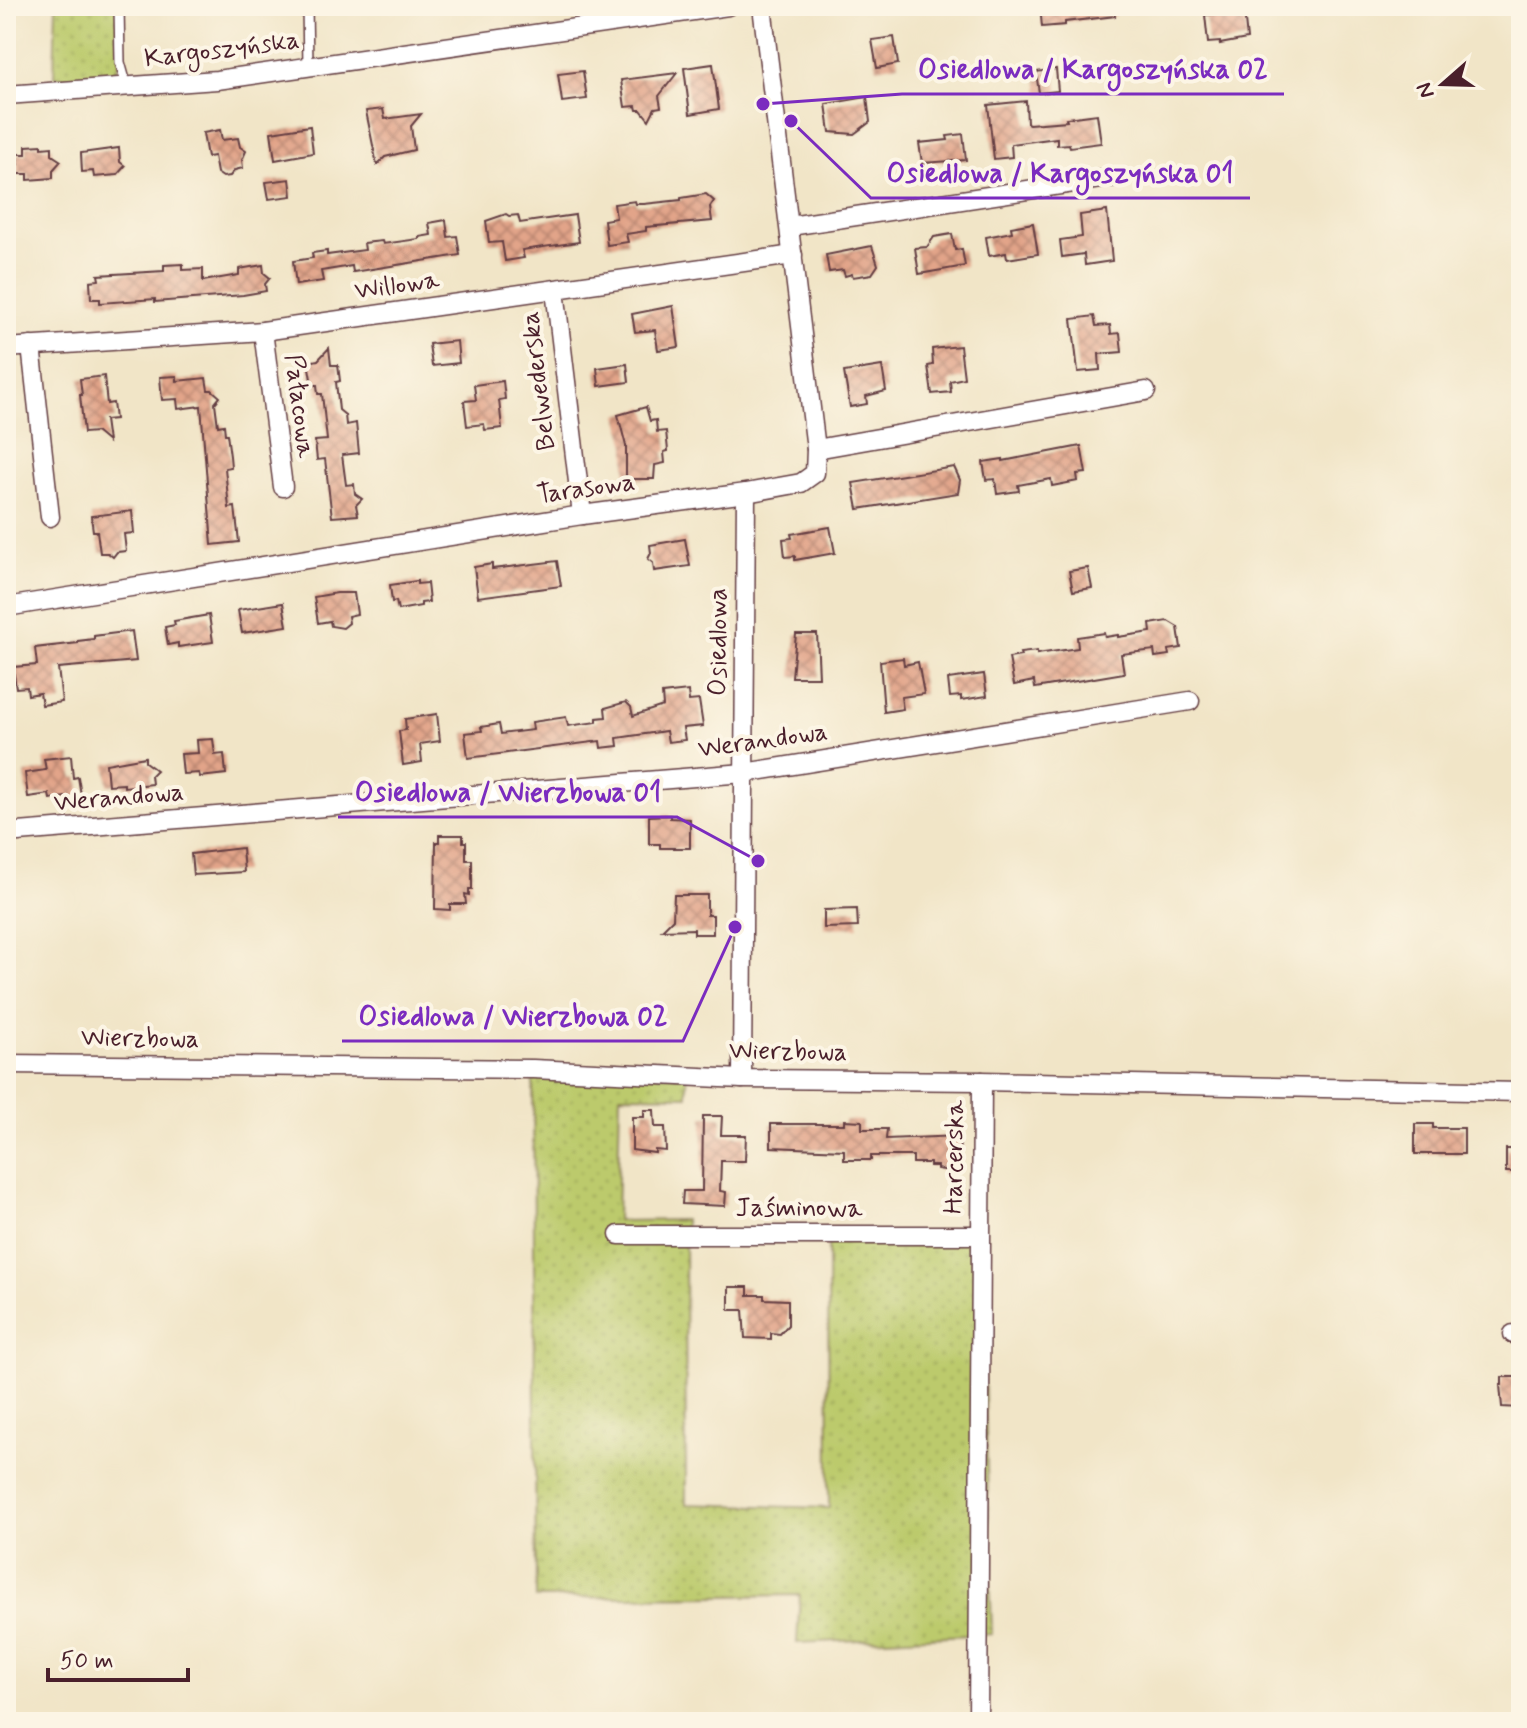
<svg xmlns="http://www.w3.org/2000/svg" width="1527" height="1728" viewBox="0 0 1527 1728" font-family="Mynerve,sans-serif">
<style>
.grass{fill:url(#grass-dots);stroke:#83744c;stroke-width:2}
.building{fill:url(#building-cross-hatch)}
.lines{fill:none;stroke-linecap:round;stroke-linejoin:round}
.service-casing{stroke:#633d42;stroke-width:12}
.minor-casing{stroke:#633d42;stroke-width:21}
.service{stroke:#fff;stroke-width:9}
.minor{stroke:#fff;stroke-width:18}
.labels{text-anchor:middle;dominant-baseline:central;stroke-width:8;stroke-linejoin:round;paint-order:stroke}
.street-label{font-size:26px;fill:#4a1f2b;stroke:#fcf5e5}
.leader{fill:none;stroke:#7b2cbf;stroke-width:3}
.callout-dot{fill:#7b2cbf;stroke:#fcf5e5;stroke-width:3}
.callout-label{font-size:28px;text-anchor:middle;font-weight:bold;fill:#7b2cbf;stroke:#fcf5e5;stroke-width:8;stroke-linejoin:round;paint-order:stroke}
</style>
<defs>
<pattern id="grass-dots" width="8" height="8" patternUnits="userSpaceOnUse" patternTransform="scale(2)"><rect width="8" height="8" fill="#bcca6c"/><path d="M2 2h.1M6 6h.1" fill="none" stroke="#a3ad5e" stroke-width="1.8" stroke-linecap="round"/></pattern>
<pattern id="building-cross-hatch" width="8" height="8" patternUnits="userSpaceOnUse" patternTransform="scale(2)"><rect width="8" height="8" fill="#e2a489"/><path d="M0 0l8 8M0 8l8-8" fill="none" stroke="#b98570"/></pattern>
</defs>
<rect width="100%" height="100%" fill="#fcf5e5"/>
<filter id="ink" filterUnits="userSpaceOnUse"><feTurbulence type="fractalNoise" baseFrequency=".0125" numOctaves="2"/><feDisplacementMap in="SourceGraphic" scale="16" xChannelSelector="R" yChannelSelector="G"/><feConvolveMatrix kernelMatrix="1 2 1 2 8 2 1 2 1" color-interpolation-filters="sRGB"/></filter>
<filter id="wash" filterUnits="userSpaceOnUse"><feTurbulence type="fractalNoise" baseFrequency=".006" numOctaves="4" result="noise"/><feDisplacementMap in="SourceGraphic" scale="32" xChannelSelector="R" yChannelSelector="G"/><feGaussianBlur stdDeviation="1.8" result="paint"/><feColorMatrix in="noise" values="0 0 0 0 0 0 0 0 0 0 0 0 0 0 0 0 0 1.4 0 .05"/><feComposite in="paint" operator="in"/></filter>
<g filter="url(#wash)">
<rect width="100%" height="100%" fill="#f1e5c7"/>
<g class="grass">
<polygon points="56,6 119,6 120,62 112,81 54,77"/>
<polygon points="533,1069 687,1076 687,1096 620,1095 617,1221 685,1220 686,1504 829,1508 828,1235 980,1235 992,1634 797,1643 800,1595 536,1598"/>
</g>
<g id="blocks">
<g class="building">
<polygon points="1040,6 1114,6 1115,16 1065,22 1065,25 1042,27"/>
<polygon points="1244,11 1247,39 1220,44 1220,42 1208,43 1205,15"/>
<polygon points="894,37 898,64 877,68 872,40"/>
<polygon points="713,64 719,109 690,114 684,68"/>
<polygon points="1056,69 1058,91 1039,93 1036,72"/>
<polygon points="583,71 587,99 562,102 558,74"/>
<polygon points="677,73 659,96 661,107 655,108 649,120 641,110 637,110 636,106 625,107 621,80"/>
<polygon points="867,97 870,122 854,134 830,132 826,104"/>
<polygon points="1026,101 1027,123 1029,124 1067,121 1066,118 1097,114 1101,143 1070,147 1069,144 1057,145 1057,138 1011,144 1012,157 994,159 988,105"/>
<polygon points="383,109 385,119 421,114 411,126 414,150 385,157 377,165 366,111"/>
<polygon points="310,126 313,153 275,160 271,132"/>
<polygon points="220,130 222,140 238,138 240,147 246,151 242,160 243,168 235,170 230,176 223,177 217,173 214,156 207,157 203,133"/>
<polygon points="963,134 966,160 922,163 919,143 948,140 947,136"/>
<polygon points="42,145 42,148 52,147 52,155 61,161 53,170 53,178 28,180 28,174 18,174 17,154 26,154 26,146"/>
<polygon points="119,148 120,162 125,166 117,175 94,177 93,171 82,172 81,153"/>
<polygon points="290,179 292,196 269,199 266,182"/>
<polygon points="706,194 714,201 710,207 712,221 646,227 646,231 626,234 628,242 607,245 604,220 616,218 614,204 635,201 636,204 644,204 681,200 681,198"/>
<polygon points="1107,211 1112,261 1085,265 1084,254 1062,257 1060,240 1082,237 1080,215"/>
<polygon points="506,214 509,216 518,215 520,223 575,215 579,242 522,250 524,258 505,261 502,242 489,243 486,221"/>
<polygon points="446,220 448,237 457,236 460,255 353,272 352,266 321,271 323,281 296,285 293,261 313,258 312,253 327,251 327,255 365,250 364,243 382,241 383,244 419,239 419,237 431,235 429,223"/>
<polygon points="1033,223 1038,254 1007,259 1006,253 989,256 986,237 1012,232 1011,227"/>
<polygon points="952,234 955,250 962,249 965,266 919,274 915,248 927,247 934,237"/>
<polygon points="872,246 878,265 872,274 853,277 852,274 845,276 843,270 829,272 826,255"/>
<polygon points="183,264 183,270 203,269 203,281 239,275 239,269 263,265 264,273 270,278 265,284 266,291 243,295 155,302 155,299 100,303 100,299 91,299 90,281 99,280 98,275 164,271 164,265"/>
<polygon points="673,306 679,347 658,350 655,330 635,332 632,314"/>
<polygon points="1094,316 1096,326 1110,325 1111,334 1120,333 1122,352 1099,354 1100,370 1078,372 1072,319"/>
<polygon points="457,341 459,363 432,366 429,344"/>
<polygon points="960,346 964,378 950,381 951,392 932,394 928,366 933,365 932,349"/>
<polygon points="329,348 331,365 338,365 340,381 336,382 339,410 345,415 346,425 356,423 359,453 342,455 346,485 354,484 355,494 362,499 356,505 358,515 332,517 325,459 317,460 315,441 327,440 322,394 318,394 317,385 312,385 308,362 318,360"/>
<polygon points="627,364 629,382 599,386 597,368"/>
<polygon points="882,366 886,391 866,396 867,404 850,407 844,372"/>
<polygon points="104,376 107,404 113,403 115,419 105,420 108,442 96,432 84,433 80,395 82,395 80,379"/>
<polygon points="177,376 177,381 206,378 208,390 212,390 220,397 215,403 218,426 224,425 225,434 227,434 230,456 231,467 225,468 229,508 235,507 239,542 212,545 201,406 178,409 177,399 162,400 160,377"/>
<polygon points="503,381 505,399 499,400 502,428 485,430 484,424 467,426 464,401 476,400 474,385"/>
<polygon points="646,407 650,421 656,420 657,432 666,431 668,451 664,452 665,463 655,465 654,479 626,479 626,446 618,415"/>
<polygon points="1081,446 1086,473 1077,474 1078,481 1052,486 1051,479 1018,485 1019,491 997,494 995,479 986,480 983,462 1003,459 1003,461"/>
<polygon points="954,467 960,480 958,493 858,509 853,483"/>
<polygon points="132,511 134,533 124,534 126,551 117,552 113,557 108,553 100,553 97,531 93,531 91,516"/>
<polygon points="830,527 835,553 795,560 795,556 785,557 783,539 792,538 791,534"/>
<polygon points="685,539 690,566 654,571 653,563 648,559 651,553 650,545"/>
<polygon points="557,561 561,586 478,597 474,567 492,564 492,569"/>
<polygon points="1088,568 1092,588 1073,591 1069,571"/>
<polygon points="417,581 417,584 427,583 429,602 421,603 421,606 398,610 396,601 392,602 390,585"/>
<polygon points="337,593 354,593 357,614 348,616 349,623 343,628 331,626 330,621 318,623 314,597"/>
<polygon points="283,603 287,626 242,633 238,610"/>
<polygon points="209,615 213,642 178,647 178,643 168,645 165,627 175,625 174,621"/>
<polygon points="1168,621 1178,627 1181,648 1168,650 1169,655 1155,657 1154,650 1121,654 1124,673 1035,688 1034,681 1014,685 1009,658 1021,656 1020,653 1037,651 1037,654 1078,648 1077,637 1104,633 1105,637 1118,635 1118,637 1151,632 1150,624"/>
<polygon points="132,631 136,661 58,668 62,702 42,705 40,693 28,695 27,687 16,688 13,667 37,665 35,648 78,643 78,641 94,639 94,636"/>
<polygon points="796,634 817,634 819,677 792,677"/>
<polygon points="903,658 904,665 918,662 924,694 901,697 903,709 884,712 880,661"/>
<polygon points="984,674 987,696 961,700 961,696 950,697 948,679"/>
<polygon points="688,691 689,701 699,700 703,726 683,728 685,740 668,742 666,731 617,738 618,746 601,748 600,741 468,758 465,733 482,731 481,727 499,724 501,734 533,730 532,722 566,717 568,726 597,722 597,718 606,717 605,708 626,702 631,707 633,716 663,706 662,694"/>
<polygon points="437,714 440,741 420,744 422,762 403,765 399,731 406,730 405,719"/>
<polygon points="213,739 215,755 224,754 226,774 200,777 199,773 183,774 181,754 198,753 197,740"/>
<polygon points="71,756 73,778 78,777 81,795 76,796 71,802 66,797 50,799 49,794 28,797 25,773 46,770 44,759"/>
<polygon points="145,757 145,762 156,770 151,775 152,784 124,787 124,784 108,785 106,764"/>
<polygon points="670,815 670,818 690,819 690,848 660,848 660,844 649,844 649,816"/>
<polygon points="439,835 463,835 463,842 466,842 466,860 472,860 472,889 469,889 469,895 465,894 466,904 450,904 450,910 435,909 436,842 439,842"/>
<polygon points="242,848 244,872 193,875 191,854"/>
<polygon points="674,895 707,895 707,915 713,915 713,934 694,934 694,929 662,930 673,919"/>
<polygon points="857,909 858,927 824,928 824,910"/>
<polygon points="644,1110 654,1110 655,1127 665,1127 666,1151 655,1150 655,1153 632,1150 632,1117 644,1117"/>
<polygon points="703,1116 722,1116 721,1135 746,1135 745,1161 721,1161 720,1191 726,1192 725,1206 682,1204 683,1191 702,1191"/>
<polygon points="844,1120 862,1121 862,1129 887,1129 886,1139 960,1136 959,1160 952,1160 952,1169 944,1170 937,1169 937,1166 930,1166 930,1163 913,1163 913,1156 871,1156 871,1160 844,1160 844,1150 771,1147 771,1124 844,1124"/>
<polygon points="1415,1124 1433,1124 1433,1128 1464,1128 1464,1154 1415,1154"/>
<rect x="1506" y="1149" width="15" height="23"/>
<polygon points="729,1287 748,1287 748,1295 764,1295 764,1299 788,1300 788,1325 780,1334 771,1333 771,1339 745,1338 743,1310 729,1310"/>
<polygon points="1502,1377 1521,1377 1521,1408 1502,1407 1500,1385 1502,1385"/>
</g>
</g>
</g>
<g filter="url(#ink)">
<use href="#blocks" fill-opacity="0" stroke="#633d42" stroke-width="2"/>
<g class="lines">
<defs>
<g id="service">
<polyline points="119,6 120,62 127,87"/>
<polyline points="307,6 308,66"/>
</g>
<g id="minor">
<polyline points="6,95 217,80 728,6"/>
<polyline points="790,226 1113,177"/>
<polyline points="555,290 582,515"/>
<polyline points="263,331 283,487"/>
<polyline points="31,346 50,517"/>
<polyline points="6,348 263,331 793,255"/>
<polyline points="816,449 1146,391"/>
<polyline points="6,607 582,515 746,493 801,483 815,473 816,449 762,6"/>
<polyline points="6,833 744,773 1190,701"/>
<polyline points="6,1064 533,1069 742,1079 982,1081 1521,1092"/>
<polyline points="742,1079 746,493"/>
<polyline points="619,1235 980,1235"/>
<polyline points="1513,1334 1521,1334"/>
<polyline points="978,1722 982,1081"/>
</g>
</defs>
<use href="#service" class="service-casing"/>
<use href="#minor" class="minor-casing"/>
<use href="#service" class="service"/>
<use href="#minor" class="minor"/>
</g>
</g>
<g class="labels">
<g class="street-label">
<text transform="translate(222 50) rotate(-7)">Kargoszyńska</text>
<text transform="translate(397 286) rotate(-8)">Willowa</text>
<text transform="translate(539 381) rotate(-97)">Belwederska</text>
<text transform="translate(299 406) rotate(83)">Pałacowa</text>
<text transform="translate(586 489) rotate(-8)">Tarasowa</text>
<text transform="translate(719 642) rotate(-90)">Osiedlowa</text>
<text transform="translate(763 741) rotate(-8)">Werandowa</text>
<text transform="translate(119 798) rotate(-5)">Werandowa</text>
<text transform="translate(140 1039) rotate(1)">Wierzbowa</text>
<text transform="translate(788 1052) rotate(1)">Wierzbowa</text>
<text transform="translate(955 1157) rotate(-89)">Harcerska</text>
<text x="799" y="1209">Jaśminowa</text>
</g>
</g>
<path class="leader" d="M763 104L902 94H1284M791 121L871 198H1250M758 861L677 817H338M735 927L683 1041H342"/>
<g class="callout-dot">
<circle cx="763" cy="104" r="8"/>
<circle cx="791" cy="121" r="8"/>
<circle cx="758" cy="861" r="8"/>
<circle cx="735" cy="927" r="8"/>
</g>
<g class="callout-label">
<text x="1093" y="78">Osiedlowa / Kargoszyńska 02</text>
<text x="1060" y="182">Osiedlowa / Kargoszyńska 01</text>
<text x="508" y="801">Osiedlowa / Wierzbowa 01</text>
<text x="513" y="1025">Osiedlowa / Wierzbowa 02</text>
</g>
<rect width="1527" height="1728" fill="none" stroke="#fcf5e5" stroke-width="32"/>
<g transform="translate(1443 84) rotate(250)" stroke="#fcf5e5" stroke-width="6" paint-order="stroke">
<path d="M0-6L14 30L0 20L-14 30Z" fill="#4a1f2b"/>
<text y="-12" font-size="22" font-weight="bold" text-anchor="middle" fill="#4a1f2b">N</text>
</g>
<path d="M48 1668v12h140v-12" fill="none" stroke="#4a1f2b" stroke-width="4"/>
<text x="60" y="1668" font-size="24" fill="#4a1f2b" stroke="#fcf5e5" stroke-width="6" paint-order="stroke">50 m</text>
</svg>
